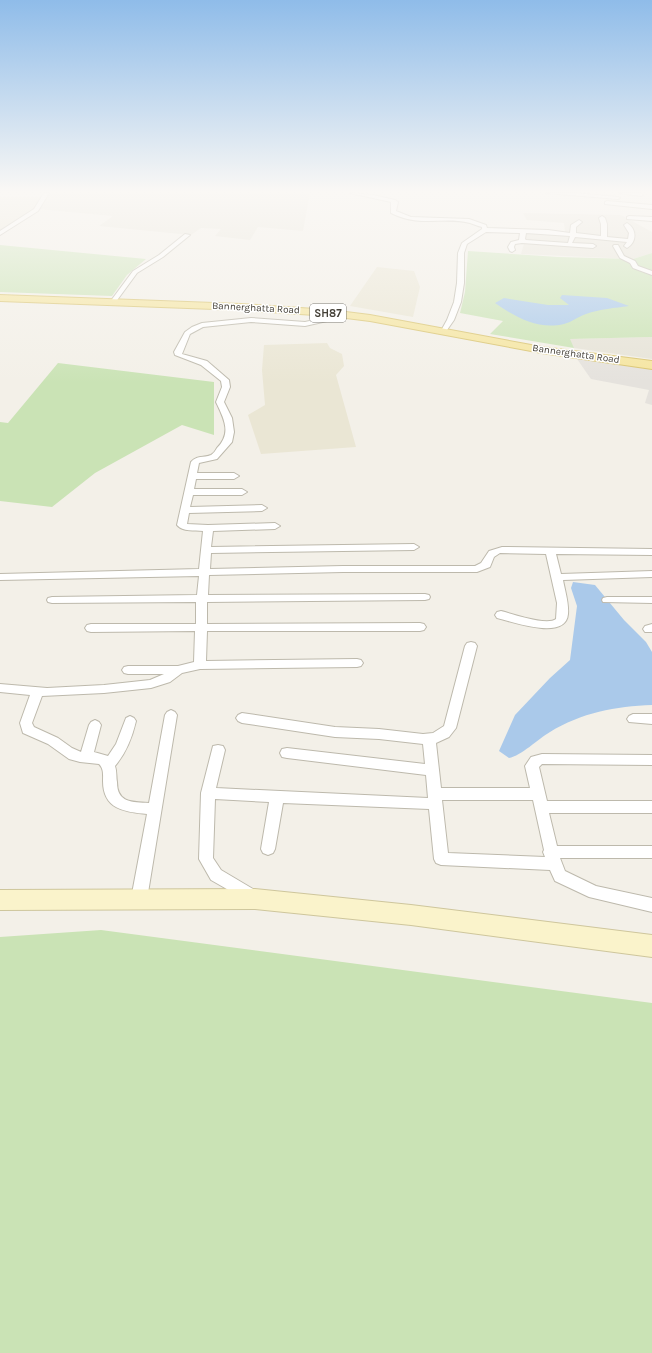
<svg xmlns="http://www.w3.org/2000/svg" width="652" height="1353" viewBox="0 0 652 1353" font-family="Karla,sans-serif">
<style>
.residential{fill:#e6e3d7}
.industrial{fill:#e5e2dd}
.education{fill:#eae6d4}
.green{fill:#cae3b5}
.water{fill:#aac9ea}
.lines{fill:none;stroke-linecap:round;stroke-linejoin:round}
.street-casing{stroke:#bdb9ac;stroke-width:2}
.secondary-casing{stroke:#cec69c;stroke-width:2}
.primary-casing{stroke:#d9c470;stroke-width:2}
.street{fill:#fff;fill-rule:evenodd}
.secondary{fill:#faf3cb;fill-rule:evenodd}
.primary{fill:#f5e59f;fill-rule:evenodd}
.labels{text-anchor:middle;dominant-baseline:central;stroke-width:3;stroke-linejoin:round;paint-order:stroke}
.far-street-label{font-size:10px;fill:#454138;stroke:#fff}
.shield{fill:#fff;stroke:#7d7a74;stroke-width:1}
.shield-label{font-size:11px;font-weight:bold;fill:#454138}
</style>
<rect width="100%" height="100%" fill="#f3f0e8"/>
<g class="residential">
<polygon points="48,193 310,193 303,231 258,227 250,240 215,236 221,229 201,228 191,235 99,226 113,216 38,209"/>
<polygon points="523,213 621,215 652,232 652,253 633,259 521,254 528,230 565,232 564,223 527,220"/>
<polygon points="652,337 652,359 574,348 569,339"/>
</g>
<polygon class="industrial" points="575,356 652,367 652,405 645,403 649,390 591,379"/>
<g class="education">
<polygon points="0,197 43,197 33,209 0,231"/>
<polygon points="377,267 414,271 420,287 413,317 350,306"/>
<polygon points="327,343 330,348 342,354 344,366 336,375 356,447 261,454 248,415 265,405 262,370 264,345"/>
</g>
<g class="green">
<polygon points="0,245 146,259 127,275 112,296 0,292"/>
<polygon points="468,251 558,257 633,259 652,253 652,337 570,339 574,348 490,334 503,321 460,313 465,292"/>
<polygon points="58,363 214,382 214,435 182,425 95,473 52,507 0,501 0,422 8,423"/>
<polygon points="101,930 652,1003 652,1353 0,1353 0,937"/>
</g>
<g class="water">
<path d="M562 295 607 298 629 306C615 308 600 309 586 314 579 316 572 322 564 324 538 330 515 317 495 303L504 298 548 305H569L560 298Z"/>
<path d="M573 582 595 585 624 620 646 642 652 652V705C616 706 581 713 550 732 538 739 521 756 509 758L499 751 515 715 550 678 570 660 577 606 571 588Z"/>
</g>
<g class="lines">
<defs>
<g id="street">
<polygon points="44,193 49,193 38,211 0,235 0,231 34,209"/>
<path d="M350 193 373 195 395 200 398 202 396 211 411 217 469 219 486 225 487 228 548 230 570 233 571 225 579 220 582 222 576 227V233L601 236V224L599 218 602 216 605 218 607 224V237L628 239 629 233 624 225 627 223C637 229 637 242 627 248L624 246 627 242 575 237 572 243 593 244 596 246 593 248 522 243 515 244 514 247 515 250 512 252 510 251 508 247 511 242 519 240 520 233 486 232 467 244 464 253V283L461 302 454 320 447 330 445 331 442 329 447 320 454 302 457 283 458 253 462 243 482 229V227C477 226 474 224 470 223 442 216 421 228 391 213V202ZM526 233 570 236 568 243 526 240 525 239Z"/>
<polygon points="546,193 575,193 618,197 620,198 618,199"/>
<polygon points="619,193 641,193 643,195 641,196"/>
<polygon points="607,201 652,205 652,209 605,204 605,202"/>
<polygon points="629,216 652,217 652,221 627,219 627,217"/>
<polygon points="185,234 190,235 163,257 137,273 115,303 111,303 110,302 133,271 159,255"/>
<polygon points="614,245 618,245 624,256 635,261 638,266 652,271 652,275 633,268 630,263 620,258 613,246"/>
<path d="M328 312 333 313 327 321 305 326 251 322 203 327 190 334 182 354 207 361 229 380 230 387 224 402 232 418 234 432 232 442 217 459 199 463 197 473H234L239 476 234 479H196L194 489H242L247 492 242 495H193L190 507 262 505 267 508 262 511 189 513 187 524 208 525 275 523 280 526 275 529 213 531 211 547 414 544 419 547 414 550 211 553 210 569 343 566H475L481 563 489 551 502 547 652 549V555L556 554 561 574 652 571V577L563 580C565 591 569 603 568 614 566 641 513 622 497 618L495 615 497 612 501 611C513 614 547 626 556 619L557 603 546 554 500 553 494 557 490 567 477 572H343L209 575 208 595 425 594 429 595 430 597 429 599 425 600 207 602V624L420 623 424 624 426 627 424 630 420 631H207L206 661 357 659 361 660 363 663 361 666 357 667 200 669 182 673 170 682 151 688 104 693 42 696 32 723 34 727 58 738 72 748 81 752 89 725 91 722 95 720 99 722 101 725 94 752 108 756 116 744 126 718 130 716 134 718 136 721C132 738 126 753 115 766 117 772 116 777 117 782 117 803 132 802 149 803L165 715 167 712 171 710 175 712 177 715 147 899 144 904 139 906 134 904 131 899 147 814C124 812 103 809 103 781 103 775 104 769 99 764L80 762 69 759 48 744 23 733 20 723 30 695 0 692V684L47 688 104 685 150 680 164 674H128L124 673 122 670 124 667 128 666H178L194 662 195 631 91 632 87 631 85 628 87 625 91 624H196V602L52 603 48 602 47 600 48 598 52 597 197 595 199 576 0 580V574L199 569 203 531C194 530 183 532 177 525L191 462C197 455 203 458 211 455 213 454 216 450 217 448 232 433 224 419 216 402L222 387 221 381 201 365 175 355 174 352 185 332 192 327 202 323 251 318 305 322 323 318Z"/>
<polygon points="607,597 652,597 652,603 603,602 602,600 603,598"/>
<polygon points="652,624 652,632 645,632 643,629 645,626"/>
<path d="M471 642 475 643 477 646 456 728 449 737 436 743 441 788H530L525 766 531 757 542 754 652 755V765L542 764 539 767 547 801H652V813H549L557 846H652V858H560L565 871 596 886 652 898V912L589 897 555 881 550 870 441 865 436 863 434 859 429 809 283 803 275 849 273 853 268 855 263 853 261 849 269 802 215 799 213 858 221 870 258 892 261 897 258 902 253 904 211 880 199 859 201 793 213 746 218 745 223 746 225 750 216 788 428 798 426 775 287 758 282 757 280 753 282 749 287 748 425 764 423 744 379 739 335 737 242 723 238 721 236 718 238 715 242 713 335 727 379 729 423 734 433 733 444 726 465 646 467 643ZM442 800H533L544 850 543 852 545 857 448 853Z"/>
<polygon points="633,714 652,714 652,724 629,722 627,719 629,716"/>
</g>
<polygon id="secondary" points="255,889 411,905 652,935 652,957 411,925 255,909 0,910 0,890"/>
<polygon id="primary" points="0,295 241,304 330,310 370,315 542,347 652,361 652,369 542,353 370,321 330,316 241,310 0,301"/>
</defs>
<use href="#street" class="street-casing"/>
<use href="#secondary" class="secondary-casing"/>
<use href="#primary" class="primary-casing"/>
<use href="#street" class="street"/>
<use href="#secondary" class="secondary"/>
<use href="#primary" class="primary"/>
</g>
<linearGradient id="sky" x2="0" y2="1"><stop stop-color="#8fbce9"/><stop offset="0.5" stop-color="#faf8f5"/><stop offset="1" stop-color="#faf8f5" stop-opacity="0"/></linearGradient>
<rect width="652" height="383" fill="url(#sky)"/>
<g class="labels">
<g class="far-street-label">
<text transform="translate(256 308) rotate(3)">Bannerghatta Road</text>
<text transform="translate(576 354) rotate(8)">Bannerghatta Road</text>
</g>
<rect class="shield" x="310" y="304" width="36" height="18" rx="3"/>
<g class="shield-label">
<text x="328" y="313">SH87</text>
</g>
</g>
</svg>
